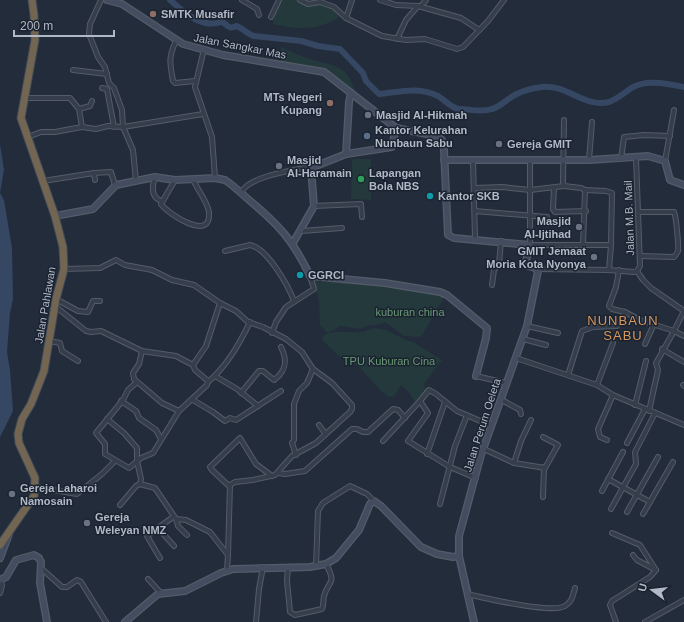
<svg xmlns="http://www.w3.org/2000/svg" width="684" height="622" viewBox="0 0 684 622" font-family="Arial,sans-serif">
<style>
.green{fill:#24393c}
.water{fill:#354763}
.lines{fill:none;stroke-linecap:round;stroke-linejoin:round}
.river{stroke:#354763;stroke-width:6}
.street-casing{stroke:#545c69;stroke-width:6}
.secondary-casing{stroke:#545c69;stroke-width:8}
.highway-casing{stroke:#414956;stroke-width:9}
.street{stroke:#363e4b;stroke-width:4}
.secondary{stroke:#444d5f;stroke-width:5.5}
.highway{stroke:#726653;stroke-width:7}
.education-dot{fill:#8d6e63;stroke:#1b2330;stroke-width:1.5}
.worship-dot{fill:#6b7280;stroke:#1b2330;stroke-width:1.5}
.service-dot{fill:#5c6f8a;stroke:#1b2330;stroke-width:1.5}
.leisure-dot{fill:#2e9e5b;stroke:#1b2330;stroke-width:1.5}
.culture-dot{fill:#0f9aa8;stroke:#1b2330;stroke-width:1.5}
.labels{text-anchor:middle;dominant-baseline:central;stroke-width:3;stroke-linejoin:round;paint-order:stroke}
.poi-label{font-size:11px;font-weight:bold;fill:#b1b9c7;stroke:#1b2330;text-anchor:start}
.street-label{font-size:11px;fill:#b1b9c7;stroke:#1b2330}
.park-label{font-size:11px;fill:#689974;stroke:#1b2330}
.quarter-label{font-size:13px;letter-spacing:1px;fill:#d5965e;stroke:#1b2330}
</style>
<rect width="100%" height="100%" fill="#222c3b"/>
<g class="green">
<path d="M281 0H298L306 4H320L337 8 339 17C319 31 296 30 273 24L276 9Z"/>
<path d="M281 47C291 51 300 56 310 59 332 66 349 64 354 91L345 89 328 76 282 62 280 60Z"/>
<polygon points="352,159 371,159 371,200 351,199"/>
<path d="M314 281 383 285 445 296 421 337 404 336 385 322C377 327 369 323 361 329L341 326 328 333 320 325 319 302Z"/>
<path d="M374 328 386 330 406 340 413 342 442 360 424 384 426 390 416 403 407 390 401 385 394 396 389 397 382 392 360 368 346 358 340 357 322 340 323 336C334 329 348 333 361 332 365 332 369 329 374 328Z"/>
</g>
<polygon class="water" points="0,144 4,170 0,193 4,200 12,248 13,299 10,313 7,352 10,370 13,411 0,437"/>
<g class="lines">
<path class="river" d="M170 0C184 12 201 29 222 22 228 25 229 30 236 26 243 28 247 34 254 36L301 41 318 46 340 49 363 73 366 81 379 94C399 92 419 86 438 96 445 100 451 108 459 109 470 109 481 113 492 109 499 107 504 102 510 98 518 92 532 88 542 87 567 84 584 108 609 102 618 99 625 92 633 87 648 79 668 84 684 87"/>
<defs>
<g id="street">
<polyline points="101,0 90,24 89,34 98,57 105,67 109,83 114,88 122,110 123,127 133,150 136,181"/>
<polyline points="242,0 257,9 259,15"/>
<polyline points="300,0 308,4 320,2 334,7 346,18 382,36 406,40 425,39 457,49 463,47 488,21 504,0"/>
<polyline points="380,0 396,5 418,6"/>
<polyline points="421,6 426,0"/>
<polyline points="271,17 279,0"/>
<polyline points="346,18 352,0"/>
<polyline points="397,39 406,20 418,6 461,18 479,30"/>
<path d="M176 41C168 57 170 64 173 81L175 83 195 81"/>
<polyline points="204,49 195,87 212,137 215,178"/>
<polyline points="73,70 107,74"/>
<polyline points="102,88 107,89 114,127"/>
<polyline points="24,98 70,98 79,109 82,127 96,129 108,126 123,127 203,114"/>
<polyline points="79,109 90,106 92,101"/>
<polyline points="564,120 563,182 564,186 581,188 585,190 583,245"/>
<polyline points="28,137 41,132 55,132 82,127"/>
<polyline points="621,159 624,137 644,135 670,136"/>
<polyline points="530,160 530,245 611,245 609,270 634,272 637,271 640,266 636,158"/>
<polyline points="589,160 592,122"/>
<polyline points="473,161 475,239"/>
<polyline points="665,161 674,110"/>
<polyline points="94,173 111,172 115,185"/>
<path d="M155 177C152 186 151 197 161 201"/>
<path d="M175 180 161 204C168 214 212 243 209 212 207 200 197 190 193 179"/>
<polyline points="43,181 94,173 95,180"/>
<polyline points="475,188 502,187 530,190 564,186"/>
<polyline points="554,188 553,209 555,212 586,211"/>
<polyline points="585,190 606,191 612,193 611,245"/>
<path d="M241 193C248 176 295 170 313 166"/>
<polyline points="314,206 361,204 362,217"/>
<polyline points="475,211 547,217"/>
<path d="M639 212H674C676 215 679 248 678 251 677 253 675 256 674 257L640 256"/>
<polyline points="301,231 342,228"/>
<path d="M225 251 250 245C267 248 288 285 294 301"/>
<polyline points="64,269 100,268 116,260 125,265 152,270 172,280 194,285 220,303 236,311 248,322 263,327 286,339 302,352 313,369 332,383 352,405 352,409 350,412 316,443 292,456 275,475 253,480 235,482 230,485 228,555"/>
<polyline points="537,269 609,270"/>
<polyline points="637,271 643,280 651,288 684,311 674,331 684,336"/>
<polyline points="492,285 494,270 499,264 501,241"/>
<polyline points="56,299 78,311 88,312 93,301 100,301"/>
<polyline points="55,306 86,331 91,332 101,331 142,351 176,356 193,365 195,370 208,381 207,385 179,411 153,453 141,458 129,468 105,454 105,444 96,433 123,400 128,390 137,382"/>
<polyline points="625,312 640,320 674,331 656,363 658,370 649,411"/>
<polyline points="527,326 558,333"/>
<polyline points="272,333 276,322 286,307 314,289 310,276"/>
<polyline points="523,339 546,345"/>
<polyline points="49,341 60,343 62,351 78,361"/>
<polyline points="645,344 654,324"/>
<polyline points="662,349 684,362"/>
<polyline points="142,351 139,364 133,373 134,379 162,403 179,411"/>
<polyline points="516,358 597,385 613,395 684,425"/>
<polyline points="193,365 206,346 220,303"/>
<polyline points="568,375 582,331 593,327 617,326 625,312 612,309 609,306 616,287 619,270"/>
<polyline points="215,376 237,389 258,406"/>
<polyline points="476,376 506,383"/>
<path d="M208 382C226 367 240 343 250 322"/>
<polyline points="597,385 613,343"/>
<polyline points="683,385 684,386"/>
<path d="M241 393 259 371H263L274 380C286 371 288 361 281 347"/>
<polyline points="500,399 520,410 521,414"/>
<polyline points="193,400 213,412 225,421 230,418 236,420 281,391"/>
<polyline points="121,401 136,411 139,418 156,430 161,439"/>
<polyline points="635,405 646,361"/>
<polyline points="107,419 124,433 137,448 137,461 141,479 140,484"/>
<polyline points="319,425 325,433"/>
<polyline points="607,440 600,437 598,429 613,395"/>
<polyline points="383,441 420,401"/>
<polyline points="627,443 645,409"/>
<polyline points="484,449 514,463 521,441 531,420"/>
<polyline points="427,454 445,402"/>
<polyline points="296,455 292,443 294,440 294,404 299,391 307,383 313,369"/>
<polyline points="514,463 545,468 558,445 543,437"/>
<polyline points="278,473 285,474 305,471 352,429 357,429 363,432 368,432 393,409 398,410 405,418"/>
<polyline points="476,478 450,467 408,441 428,413 420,401 429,390 436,394 457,411 492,426"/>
<polyline points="608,479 650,502"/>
<polyline points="140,484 155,488 176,519 186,520 210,532 228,555 227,570"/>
<polyline points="229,486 212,470 210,467 240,438 256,464 272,476"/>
<polyline points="36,487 77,494 102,474 115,461"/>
<polyline points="602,491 623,452"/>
<polyline points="543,497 544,467"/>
<polyline points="440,504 455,446 467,415"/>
<polyline points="120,505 136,486 140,484"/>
<polyline points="611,509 636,464 635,452 655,413"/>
<polyline points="627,512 658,457"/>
<polyline points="643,514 673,462"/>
<polyline points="176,519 178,526 187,535"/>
<polyline points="158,528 174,546"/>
<polyline points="612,533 640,545 656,570 637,560 633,555"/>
<polyline points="160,558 147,536 173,517"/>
<polyline points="316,566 318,511 323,503 350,486 367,494 374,501"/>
<path d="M288 567 287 581 290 612 295 615 322 609C324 605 323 600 324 596 329 579 337 585 326 564"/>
<polyline points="41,568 62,587 67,587 77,580 81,582 106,622"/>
<polyline points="148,579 161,593"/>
<polyline points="0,593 2,586 1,580"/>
<path d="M467 594C485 598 551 614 565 606 572 602 573 595 575 588"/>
<polyline points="256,622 259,589 263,567"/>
<polyline points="616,622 610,605 612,601 650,577 656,570"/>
<polyline points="645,622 684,600"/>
</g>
<g id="secondary">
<polyline points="107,0 122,4 183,44 223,55 324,72 396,128 392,147 346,154 311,168 314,206 293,243"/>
<polyline points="396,128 437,136 442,140 444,150 448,235 454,238 530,245 525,265 535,268 538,271 527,326 481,455 459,536 459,556 474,622"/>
<polyline points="346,154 349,102 351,93"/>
<polyline points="444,160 590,160 648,156 665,161 670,180 684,185"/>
<path d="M55 216 93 209 116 185 155 177 175 180 215 178 225 180C234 186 241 193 249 200 279 225 293 240 310 276L385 283 440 292 447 295 487 328 486 338 476 376"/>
<polyline points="0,558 9,534"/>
<polyline points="0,580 6,577 16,560 34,555 39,558 41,562 40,583 47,622"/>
<polyline points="125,622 158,594 185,591 221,573 233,569 310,567 326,564 336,558 359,530 370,504 374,501 381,506 421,547 437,554 453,557 459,556"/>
</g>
<polyline id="highway" points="0,545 34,496 35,478 19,443 18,434 22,419 31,404 44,371 56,299 64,269 63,247 55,216 21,118 35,40 34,15 32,0"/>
</defs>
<use href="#street" class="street-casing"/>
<use href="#secondary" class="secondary-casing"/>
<use href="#highway" class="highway-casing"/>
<use href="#street" class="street"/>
<use href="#secondary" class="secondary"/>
<use href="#highway" class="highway"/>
</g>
<g class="education-dot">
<circle cx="153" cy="14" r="4"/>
<circle cx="330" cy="103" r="4"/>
</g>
<g class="worship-dot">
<circle cx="368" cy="115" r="4"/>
<circle cx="499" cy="144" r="4"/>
<circle cx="279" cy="166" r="4"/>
<circle cx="579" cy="227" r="4"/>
<circle cx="594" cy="257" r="4"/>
<circle cx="12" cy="494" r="4"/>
<circle cx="87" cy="523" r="4"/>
</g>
<circle class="service-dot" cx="367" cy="136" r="4"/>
<circle class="leisure-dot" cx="361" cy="179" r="4"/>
<g class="culture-dot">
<circle cx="430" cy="196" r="4"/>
<circle cx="300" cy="275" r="4"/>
</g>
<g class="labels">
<g class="poi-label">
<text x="161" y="14">SMTK Musafir</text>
<text x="322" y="97" text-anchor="end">MTs Negeri<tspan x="322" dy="13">Kupang</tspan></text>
<text x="376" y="115">Masjid Al-Hikmah</text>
<text x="375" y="130">Kantor Kelurahan<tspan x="375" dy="13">Nunbaun Sabu</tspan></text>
<text x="507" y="144">Gereja GMIT</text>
<text x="287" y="160">Masjid<tspan x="287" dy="13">Al-Haramain</tspan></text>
<text x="369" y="173">Lapangan<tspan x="369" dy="13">Bola NBS</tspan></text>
<text x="438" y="196">Kantor SKB</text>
<text x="571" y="221" text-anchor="end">Masjid<tspan x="571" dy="13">Al-Ijtihad</tspan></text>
<text x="586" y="251" text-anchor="end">GMIT Jemaat<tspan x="586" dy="13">Moria Kota Nyonya</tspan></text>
<text x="308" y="275">GGRCI</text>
<text x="20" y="488">Gereja Laharoi<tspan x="20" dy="13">Namosain</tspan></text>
<text x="95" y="517">Gereja<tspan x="95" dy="13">Weleyan NMZ</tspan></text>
</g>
<g class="street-label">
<text transform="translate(240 46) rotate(11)">Jalan Sangkar Mas</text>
<text transform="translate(629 218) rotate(-92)">Jalan M.B. Mail</text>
<text transform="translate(45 305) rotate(-80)">Jalan Pahlawan</text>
<text transform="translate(482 425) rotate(-72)">Jalan Perum Oeleta</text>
</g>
<g class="park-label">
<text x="410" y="312">kuburan china</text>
<text x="389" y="361">TPU Kuburan Cina</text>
</g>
<g class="quarter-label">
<text x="623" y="320">NUNBAUN<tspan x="623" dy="15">SABU</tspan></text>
</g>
</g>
<g transform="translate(652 590) rotate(285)" stroke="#1b2330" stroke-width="3" paint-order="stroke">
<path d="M0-3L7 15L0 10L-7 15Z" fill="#b1b9c7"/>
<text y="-6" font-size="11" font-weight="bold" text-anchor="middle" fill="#b1b9c7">U</text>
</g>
<path d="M14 30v6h100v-6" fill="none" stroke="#b1b9c7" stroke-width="2"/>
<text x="20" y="30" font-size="12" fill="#b1b9c7" stroke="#1b2330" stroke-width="3" paint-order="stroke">200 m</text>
</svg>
